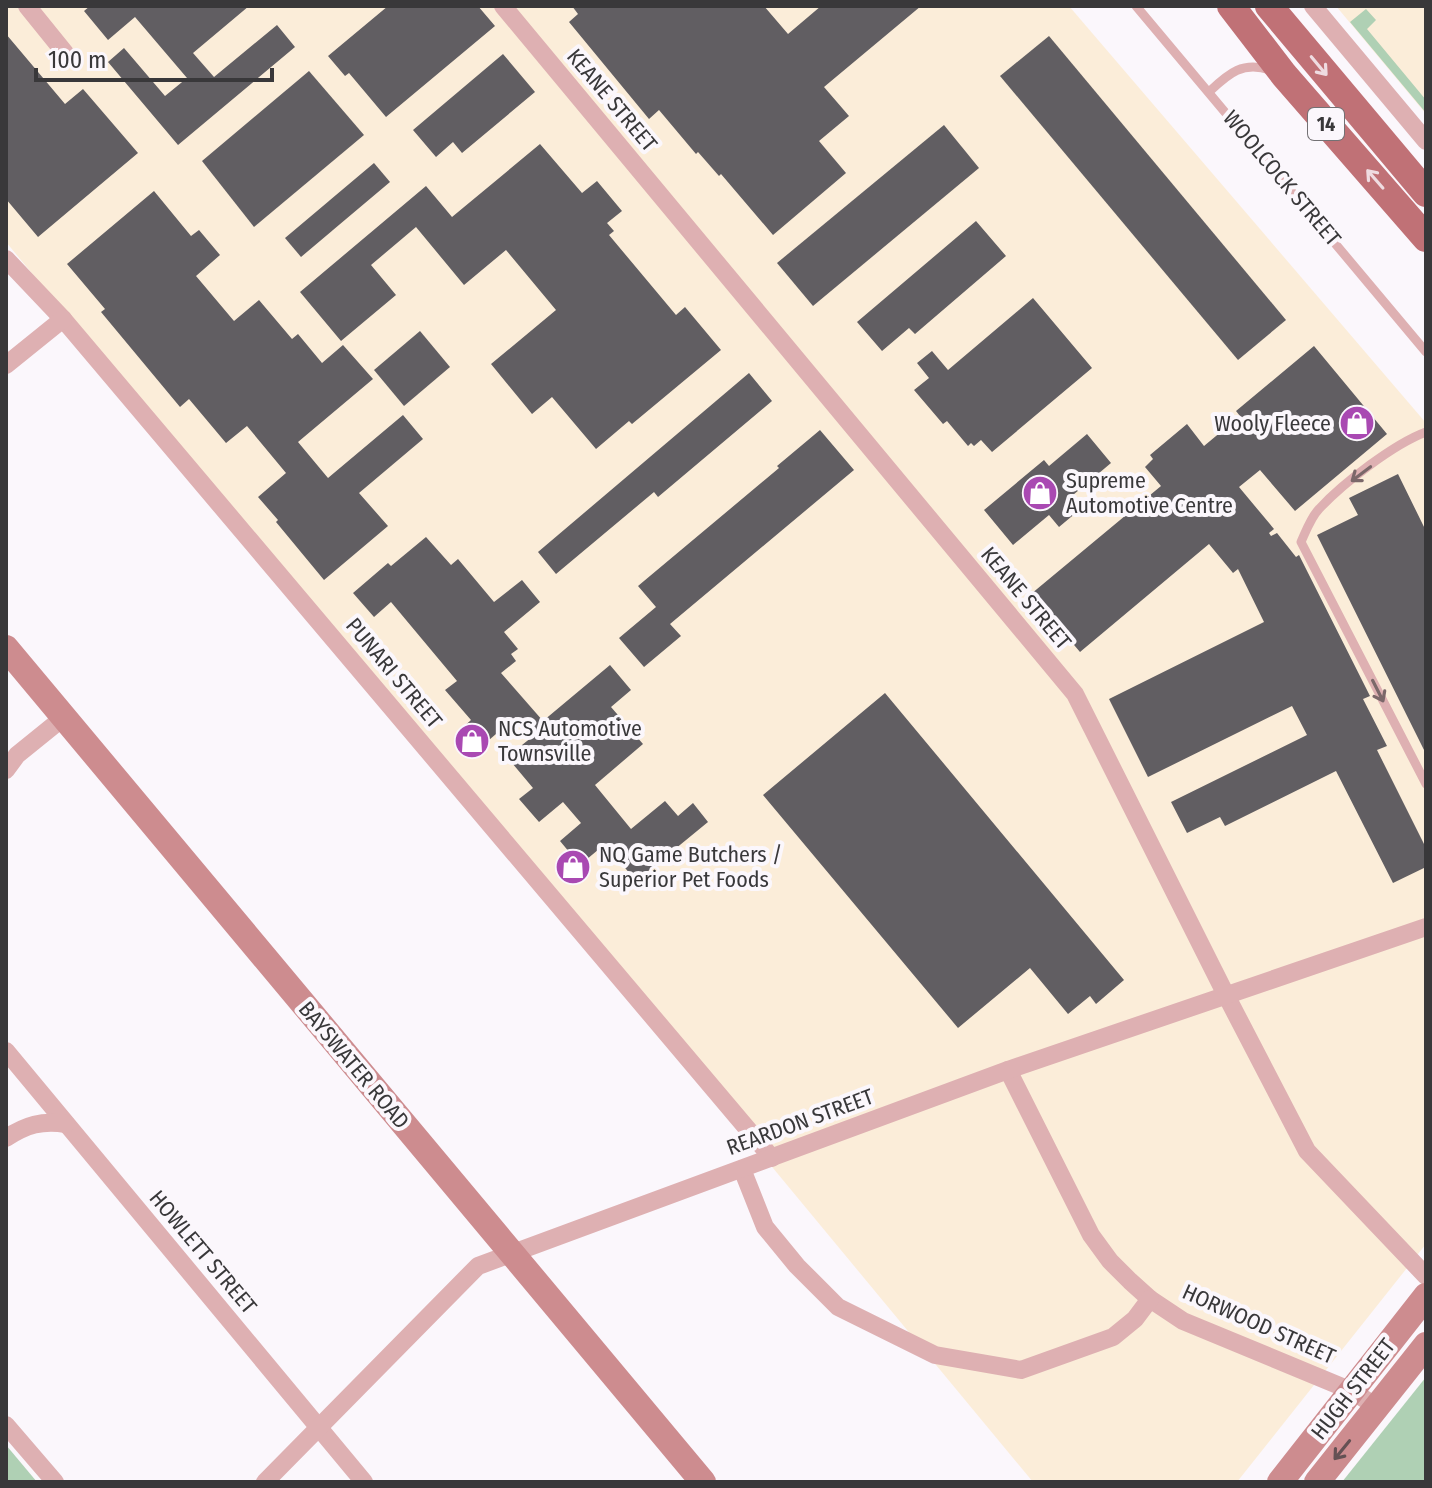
<svg xmlns="http://www.w3.org/2000/svg" width="1432" height="1488" viewBox="0 0 1432 1488" font-family="'Fira Sans Condensed',sans-serif">
<style>
.industrial{fill:#fbedd9}
.green{fill:#afd0b4}
.building{fill:#615e62}
.lines{fill:none;stroke-linecap:round;stroke-linejoin:round}
.service{stroke:#deb0b2;stroke-width:9}
.minor{stroke:#deb0b2;stroke-width:18}
.secondary{stroke:#cd8c8f;stroke-width:26}
.primary{stroke:#c07176;stroke-width:28}
.oneway{stroke:#efdce1}
.oneway2{stroke:#7b686a}
.oneway3{stroke:#655154}
.labels{text-anchor:middle;dominant-baseline:central;stroke-width:8;stroke-linejoin:round;paint-order:stroke}
.shield{fill:#fbf7fc;stroke:#737174;stroke-width:2}
.shield-label{font-size:20px;font-weight:bold;fill:#39383a}
.street-label{font-size:22px;fill:#39383a;stroke:#fbf7fc}
.poi-label{font-size:22px;fill:#39383a;stroke:#fbf7fc;text-anchor:start}
</style>
<rect width="100%" height="100%" fill="#fbf7fc"/>
<g class="industrial">
<polygon points="6,6 1069,6 1426,423 1426,1244 1237,1482 1033,1482 6,242"/>
<polygon points="1336,6 1426,6 1426,114"/>
</g>
<g class="green">
<polygon points="1366,9 1376,20 1367,29 1426,100 1426,113 1350,22"/>
<polygon points="1426,1377 1426,1482 1342,1482"/>
<polygon points="6,1445 37,1482 6,1482"/>
</g>
<g class="building">
<polygon points="90,6 249,6 193,53 214,77 277,25 295,47 178,145 108,62 124,48 165,96 187,78 135,17 108,40 84,11"/>
<polygon points="388,6 478,6 495,26 386,117 349,73 345,76 328,56"/>
<polygon points="572,6 764,6 788,34 821,6 921,6 824,87 849,116 819,141 846,173 773,235 721,174 719,176 698,152 696,154 659,110 649,119 569,22 578,14"/>
<polygon points="6,34 65,104 83,89 138,153 38,237 6,199"/>
<polygon points="1049,36 1286,320 1238,360 1000,76"/>
<polygon points="503,54 535,92 462,153 453,142 436,157 413,130"/>
<polygon points="309,71 364,135 254,227 202,161"/>
<polygon points="944,125 979,168 813,306 777,263"/>
<polygon points="540,144 582,193 597,181 622,211 607,223 614,231 609,235 676,315 685,307 721,350 632,424 629,421 596,449 552,397 532,414 491,364 556,310 506,250 464,285 416,227 371,265 396,295 341,341 300,292 426,186 452,217"/>
<polygon points="374,163 390,182 301,257 285,238"/>
<polygon points="154,191 191,236 199,230 220,255 196,276 234,321 259,300 292,339 298,334 322,363 343,345 373,379 298,442 328,478 403,415 423,439 359,493 388,526 324,580 276,522 278,520 258,497 286,473 247,426 226,443 189,399 180,407 101,312 105,309 67,264"/>
<polygon points="976,221 1006,256 915,334 909,328 882,351 857,322"/>
<polygon points="1033,298 1092,368 992,452 981,440 974,446 971,443 968,446 947,421 943,424 914,390 929,378 917,363 932,351 948,370"/>
<polygon points="420,331 450,367 404,406 374,370"/>
<polygon points="1314,346 1387,434 1295,511 1260,470 1239,487 1274,529 1269,533 1271,536 1277,533 1296,557 1299,555 1370,696 1363,699 1387,746 1377,750 1426,848 1426,867 1393,883 1336,771 1225,826 1220,817 1187,833 1171,802 1307,735 1292,706 1148,777 1109,699 1264,622 1238,569 1233,573 1209,544 1080,652 1031,594 1161,486 1145,467 1153,459 1150,455 1187,424 1204,446 1240,416 1236,411"/>
<polygon points="749,373 772,401 658,497 654,492 556,574 538,552"/>
<polygon points="820,430 854,470 670,624 681,636 644,667 619,638 656,607 638,586 779,468 777,466"/>
<polygon points="1087,434 1111,463 1073,495 1083,507 1059,527 1049,515 1013,545 984,510 1044,460 1049,466"/>
<polygon points="1398,474 1426,531 1426,754 1317,535 1358,515 1349,498"/>
<polygon points="426,537 451,565 458,559 494,602 522,580 540,602 504,632 518,649 511,654 516,661 501,673 543,721 610,665 631,690 611,707 643,744 595,785 631,829 665,801 678,816 693,803 708,822 636,881 605,844 580,865 560,841 581,823 563,802 539,822 519,799 533,788 507,757 532,737 516,717 482,746 479,743 474,748 459,731 471,720 445,690 457,681 391,602 374,617 353,593 388,563 391,566"/>
<polygon points="885,693 1124,980 1096,1004 1090,996 1068,1014 1030,968 958,1028 763,795"/>
</g>
<g class="lines">
<g class="service">
<polyline points="1136,6 1426,352"/>
<path d="M1210 91C1229 73 1243 61 1270 70"/>
<path d="M1426 432C1394 444 1343 483 1319 509 1311 517 1306 531 1301 542L1426 784"/>
</g>
<g class="minor">
<polyline points="27,6 65,53"/>
<polyline points="503,6 1075,694 1226,995 1307,1151 1426,1276"/>
<polyline points="1313,6 1426,141"/>
<polyline points="6,259 63,319 772,1158"/>
<polyline points="6,365 63,319"/>
<polyline points="6,770 17,755 64,717"/>
<polyline points="6,1051 364,1482"/>
<polyline points="1008,1070 1091,1235 1110,1261 1130,1281 1150,1299 1183,1321 1352,1391 1377,1407"/>
<path d="M6 1138C26 1125 42 1120 66 1124"/>
<polyline points="742,1169 765,1227 797,1266 838,1307 935,1355 1021,1370 1113,1337 1135,1319 1150,1299"/>
<polyline points="6,1425 55,1482"/>
<polyline points="265,1482 478,1266 1008,1070 1426,927"/>
</g>
<g class="secondary">
<polyline points="6,648 703,1482"/>
<polyline points="1280,1482 1426,1296"/>
<polyline points="1317,1482 1426,1345"/>
</g>
<g class="primary">
<polyline points="1231,6 1284,75 1426,238"/>
<polyline points="1269,6 1426,193"/>
</g>
</g>
<defs><path id="oneway-shaft" d="M-6 0H5M1.5-3L5.5 0L1.5 3" fill="none" stroke-width="1.6" stroke-linecap="round" stroke-linejoin="round" transform="scale(2)"/></defs>
<g class="oneway">
<use href="#oneway-shaft" transform="translate(1319 66) rotate(50)"/>
<use href="#oneway-shaft" transform="translate(1375 179) rotate(-131)"/>
</g>
<g class="oneway2">
<use href="#oneway-shaft" transform="translate(1361 474) rotate(143)"/>
<use href="#oneway-shaft" transform="translate(1378 691) rotate(63)"/>
</g>
<use class="oneway3" href="#oneway-shaft" transform="translate(1342 1450) rotate(129)"/>
<defs>
<symbol id="shop-disc" viewBox="-11 -11 22 22"><circle r="9.5" fill="#a949b2" stroke="#fbf7fc"/><path d="M-5-2.5h2.3a2.7 3.5 0 0 1 5.4 0H5L5.5 6h-11ZM-1.5-2.5h3a1.5 2.3 0 0 0-3 0Z" fill="#fff"/></symbol>
</defs>
<g fill-rule="evenodd">
<use href="#shop-disc" x="1337" y="403" width="40" height="40"/>
<use href="#shop-disc" x="1020" y="473" width="40" height="40"/>
<use href="#shop-disc" x="452" y="721" width="40" height="40"/>
<use href="#shop-disc" x="553" y="847" width="40" height="40"/>
</g>
<g class="labels">
<rect class="shield" x="1308" y="108" width="36" height="32" rx="6"/>
<g class="shield-label">
<text x="1326" y="124">14</text>
</g>
<g class="street-label">
<text transform="translate(612 100) rotate(50)">KEANE STREET</text>
<text transform="translate(1282 178) rotate(50)">WOOLCOCK STREET</text>
<text transform="translate(1026 598) rotate(50)">KEANE STREET</text>
<text transform="translate(394 673) rotate(50)">PUNARI STREET</text>
<text transform="translate(354 1065) rotate(50)">BAYSWATER ROAD</text>
<text transform="translate(800 1122) rotate(-20)">REARDON STREET</text>
<text transform="translate(203 1252) rotate(50)">HOWLETT STREET</text>
<text transform="translate(1259 1324) rotate(24)">HORWOOD STREET</text>
<text transform="translate(1353 1389) rotate(-52)">HUGH STREET</text>
</g>
<g class="poi-label">
<text x="1331" y="423" text-anchor="end">Wooly Fleece</text>
<text x="1066" y="480">Supreme<tspan x="1066" dy="25">Automotive Centre</tspan></text>
<text x="498" y="728">NCS Automotive<tspan x="498" dy="25">Townsville</tspan></text>
<text x="599" y="854">NQ Game Butchers /<tspan x="599" dy="25">Superior Pet Foods</tspan></text>
</g>
</g>
<rect width="1432" height="1488" fill="none" stroke="#39383a" stroke-width="16"/>
<path d="M36 68v12h236v-12" fill="none" stroke="#39383a" stroke-width="4"/>
<text x="48" y="68" font-size="24" fill="#39383a" stroke="#fbf7fc" stroke-width="6" paint-order="stroke">100 m</text>
</svg>
